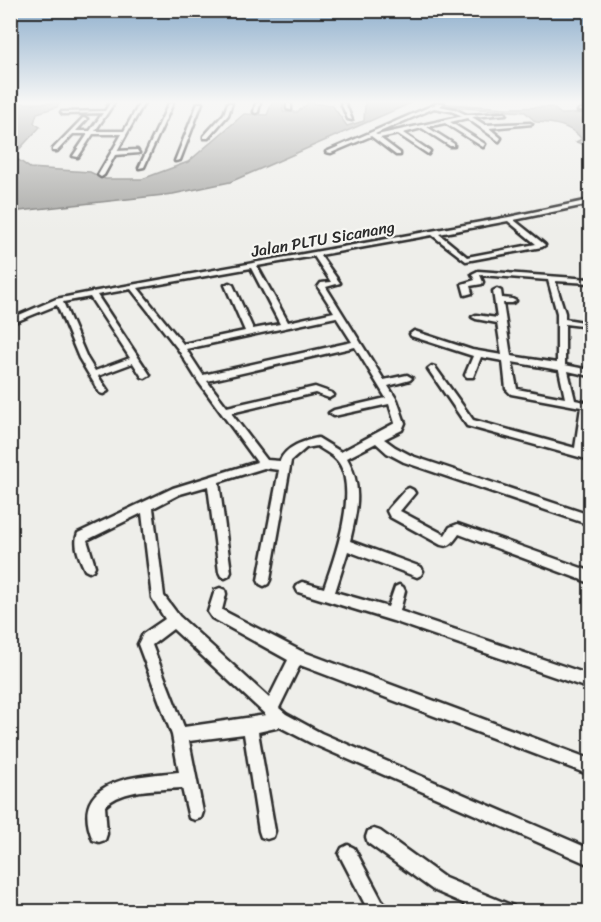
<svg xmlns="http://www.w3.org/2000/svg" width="601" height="922" viewBox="0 0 601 922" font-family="Sriracha,sans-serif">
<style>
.water{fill:#a6a6a3;stroke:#757573;stroke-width:1.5}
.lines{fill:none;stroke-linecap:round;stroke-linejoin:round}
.minor-casing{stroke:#2b2b2b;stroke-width:5}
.minor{fill:#f6f6f2;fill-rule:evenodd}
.labels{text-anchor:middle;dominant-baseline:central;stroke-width:4.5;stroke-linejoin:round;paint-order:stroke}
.far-street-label{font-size:16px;fill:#2b2b2b;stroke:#f6f6f2}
</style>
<rect width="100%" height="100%" fill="#eeeeea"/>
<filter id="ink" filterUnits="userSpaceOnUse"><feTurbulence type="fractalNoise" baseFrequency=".0167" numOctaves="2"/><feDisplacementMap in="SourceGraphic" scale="12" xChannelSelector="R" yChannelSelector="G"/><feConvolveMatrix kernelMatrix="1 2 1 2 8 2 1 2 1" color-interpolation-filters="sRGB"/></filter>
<g filter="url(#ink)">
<g class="water">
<polygon points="21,103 60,103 57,107 37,113 34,123 40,127 13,156 30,168 90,172 105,179 142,179 188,162 244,114 267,115 272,103 283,103 283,112 297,112 309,103 332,105 347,126 364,121 365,103 411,103 230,182 173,194 11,212 10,108"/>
<path d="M434 103 508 108 552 107 561 114 590 113V147L576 142 582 139C570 125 554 123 536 122L525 112 464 108Z"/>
</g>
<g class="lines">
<defs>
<g id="minor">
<polygon points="110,103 114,103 95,131 124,131 140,103 144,103 117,151 137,150 139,153 115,155 104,175 101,177 98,175 122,134 93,134 78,157 73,156 88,134 73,134 57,151 53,151 53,149 83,118 87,119 76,131 90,131 103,113 63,114 61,112 105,111"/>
<polygon points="169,103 173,103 144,167 139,168"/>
<polygon points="198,103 202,103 180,160 175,161"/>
<polygon points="228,103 232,103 228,115 208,138 204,138 204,136 224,114"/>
<polygon points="256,103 260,103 258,112 256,113 254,112"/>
<polygon points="287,103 291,103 291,110 287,109"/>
<polygon points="341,103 345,103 352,120 348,119"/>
<path d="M438 103H444L439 106 454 109 467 115 504 113 506 114 472 117 485 125 530 123 532 124 489 128 501 138 499 141 467 118 450 122 485 144 483 147 445 123 427 127 454 144V146H450L422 128 403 133 430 151 428 154 398 134 380 138 400 153V155H396L371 136 331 153 326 152ZM434 108 451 111 463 116 377 135 375 134Z"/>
<polygon points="580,109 590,109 590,111 578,111"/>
<path d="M590 200V204L514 220 544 244 545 245 542 247 466 261 432 235 320 255 340 283 326 287 384 380 407 375 412 378 410 380 388 386 397 400 405 423 402 430 384 439 395 447 412 456 590 515V525L404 462 387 453 376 443 347 458C363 487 357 511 350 541L421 567 423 571 421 575 417 577 348 551 335 592 388 607 395 587 399 585 403 587 405 591 400 611 590 675V689L393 621 298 592 296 588 298 584 302 582 324 588C335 557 358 492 339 463 334 455 324 451 317 446L306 448 291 461 270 580 268 584 264 586 260 584 258 580 279 470 264 468 219 482 231 572 229 576 225 578 221 576 219 572 208 486 180 494 153 508 164 596 179 616 269 698 288 660 212 618 208 612 215 590 220 588 225 590 226 594 222 610 301 651 590 759V775L300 665 279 708 286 714 321 733 590 849V865L311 743 280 727 258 732 275 831 273 837 267 839 261 837 259 831 244 734 189 741 203 812 201 818 195 820 189 818 182 788C158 790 123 788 105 806L107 834 105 840 99 842 93 840C67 778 138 776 179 772L172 735 138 644 143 634 165 619 152 598 142 513 87 540 95 566 93 570 89 572 85 570C80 559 73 545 78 533L173 488 257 462 198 381 178 349 131 289 97 295 150 375 145 378 142 377 133 363 98 376 108 391 103 394 100 393 79 358 57 305 10 324V319L56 299 92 292 509 217ZM508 221 536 244 467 257 439 234ZM314 256 331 282 321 283 318 287 334 312 288 322 257 266ZM251 268 280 324 253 329 233 285 229 283 225 285 245 331 183 344 138 288ZM90 297 130 358 95 371 87 358 63 302ZM336 317 352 342 203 375 186 349ZM355 347 386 398 334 410 329 413 334 416 389 404 395 423 341 452 318 438C304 441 286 446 280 461L267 460 231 413 315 393 329 398 334 395 332 393 315 387 227 407 207 381ZM173 629 266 715 184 727 152 645Z"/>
<path d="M478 271 590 279V283L555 281 565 313V319L590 323V327L565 324V365L590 370V376L568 371 575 400 589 403 590 405 585 451 590 452V460L467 426 428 369 432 366 435 367 473 420 575 448 581 407 511 394 506 389 503 361 481 357 473 377H467L465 375 473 356 411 336 410 334 414 331 472 350 502 355 497 323 476 319 472 317 476 315 497 318 493 291 497 289 501 291 502 298 512 299 516 301 512 303H503L511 356 557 363V313L548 280 480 275 483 282 482 284 470 286 472 293 465 295 462 284 475 280 472 274ZM512 362 559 370 565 398 517 389Z"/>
<path d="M409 488 413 490 415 493 400 511 445 535 450 527 458 524 590 571V583L459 534C454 541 450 548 441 545L390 517 387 511 389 508 405 490Z"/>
<polygon points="374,829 380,831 445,878 513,906 516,912 481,910 462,912 465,904 433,890 368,843 366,837 368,831"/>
<polygon points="348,845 354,848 388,912 369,912 339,854 342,848"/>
</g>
</defs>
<use href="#minor" class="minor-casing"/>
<use href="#minor" class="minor"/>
</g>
</g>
<linearGradient id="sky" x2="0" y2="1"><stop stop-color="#8daecc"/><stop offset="0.44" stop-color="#f7f7f6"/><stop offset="1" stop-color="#f7f7f6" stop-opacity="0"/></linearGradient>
<rect width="601" height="232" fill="url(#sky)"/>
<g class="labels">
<g class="far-street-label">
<text transform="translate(323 239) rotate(-10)">Jalan PLTU Sicanang</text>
</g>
</g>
<rect width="601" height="922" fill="none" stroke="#f6f6f2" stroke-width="36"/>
<rect x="18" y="18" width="565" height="886" fill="none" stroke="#2b2b2b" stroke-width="2" filter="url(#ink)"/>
</svg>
